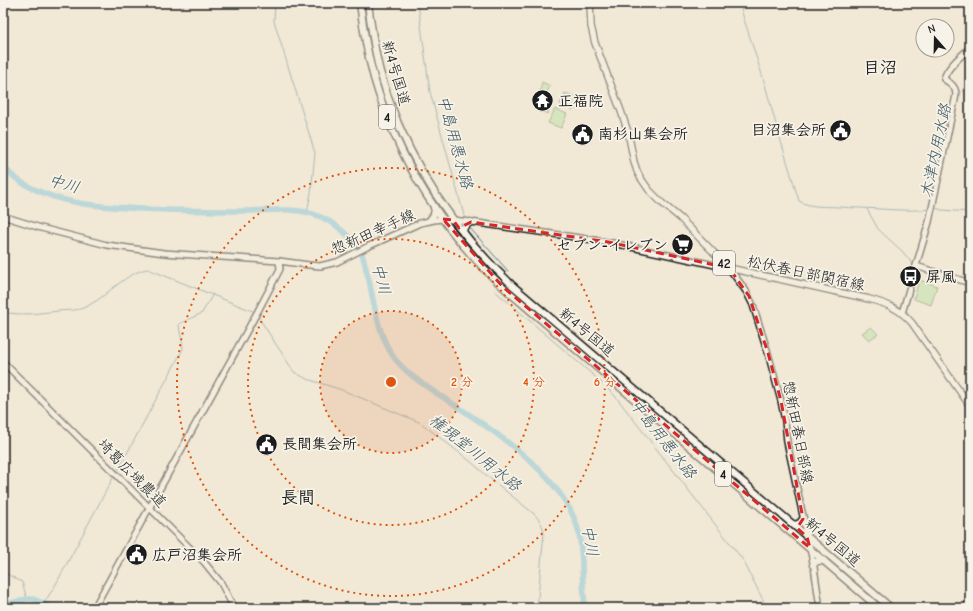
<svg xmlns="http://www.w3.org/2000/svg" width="973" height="611" viewBox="0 0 973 611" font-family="'Comic Neue','Klee One',sans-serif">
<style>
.green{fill:#b6e3a1;stroke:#69805e}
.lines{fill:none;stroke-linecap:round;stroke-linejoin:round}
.stream{stroke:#56818f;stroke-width:1}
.river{stroke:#7cc4dc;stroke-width:5.5}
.secondary-casing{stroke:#1c1c1c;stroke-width:8}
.primary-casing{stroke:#1c1c1c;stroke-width:8}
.highway-casing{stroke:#1c1c1c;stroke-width:9}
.secondary{stroke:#f7f3e8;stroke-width:5}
.primary{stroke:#f7f3e8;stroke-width:5.5}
.highway{stroke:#f7f3e8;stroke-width:6}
.marked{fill:none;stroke:#d62828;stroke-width:3;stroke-dasharray:8 5;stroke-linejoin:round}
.ring{fill:none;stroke:#de560d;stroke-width:2;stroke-dasharray:2 4}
.labels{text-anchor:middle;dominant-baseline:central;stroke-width:3.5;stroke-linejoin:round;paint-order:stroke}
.shield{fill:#f7f3e8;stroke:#5e5c59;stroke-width:1}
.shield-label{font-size:14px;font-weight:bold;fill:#1c1c1c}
.street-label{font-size:15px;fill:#1c1c1c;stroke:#f7f3e8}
.poi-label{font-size:15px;font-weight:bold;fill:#1c1c1c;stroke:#f7f3e8;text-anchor:start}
.water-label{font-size:16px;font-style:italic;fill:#3e575f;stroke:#f7f3e8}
.quarter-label{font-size:17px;font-weight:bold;fill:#1c1c1c;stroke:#f7f3e8}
.centre{fill:#de560d;stroke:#f7f3e8;stroke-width:2}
.ring-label{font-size:12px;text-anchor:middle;font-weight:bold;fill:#de560d;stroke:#f7f3e8;stroke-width:3.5;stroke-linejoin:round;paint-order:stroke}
</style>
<rect width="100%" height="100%" fill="#f1e8d6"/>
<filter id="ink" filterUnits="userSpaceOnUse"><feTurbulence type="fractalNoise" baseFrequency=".025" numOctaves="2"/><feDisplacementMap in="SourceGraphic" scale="8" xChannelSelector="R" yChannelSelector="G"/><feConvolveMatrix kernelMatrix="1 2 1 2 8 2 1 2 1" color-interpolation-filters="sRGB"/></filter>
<g filter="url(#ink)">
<g class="green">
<polygon points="542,82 550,86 545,96 541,95 538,103 543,105 541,109 549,112 548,114 536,110"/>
<polygon points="565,93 577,97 580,107 572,110 560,104"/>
<polygon points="555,109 567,114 561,128 548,123"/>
<polygon points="919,280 937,286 931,305 914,299"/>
<polygon points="871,327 878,334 869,340 862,333"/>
</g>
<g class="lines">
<g class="stream">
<polyline points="275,3 274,21 315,153 311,193 307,212"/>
<polyline points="418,3 430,92 465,219"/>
<path d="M740 3 743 16 764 81 777 128 799 201C811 208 825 206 838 207 852 208 866 208 881 209 897 210 913 211 930 209"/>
<polyline points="935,208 942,210 970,212"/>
<polyline points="867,209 878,229 903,252 914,266"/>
<polyline points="934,211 958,99 970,77"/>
<polyline points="469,227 508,271"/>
<polyline points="495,291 599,380 616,397 743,560 767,608"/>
<polyline points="906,308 906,310 912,319"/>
<path d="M3 312C21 316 40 313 58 311 66 310 75 311 83 308 87 307 92 303 96 301 111 291 130 271 148 269L255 312"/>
<path d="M257 315 294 372 307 379 342 390 421 423 470 461 486 475 533 513C539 519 542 523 544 532L537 608"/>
<path d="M117 472 183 349C183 340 179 332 179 324L202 313 213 294"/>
<polyline points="3,572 22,582 27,599"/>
<polyline points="41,608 56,584 114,476"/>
</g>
<g class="river">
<path d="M3 167C14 178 27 187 41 192 68 204 98 206 127 208 165 211 204 211 243 211 266 211 292 207 313 214 329 219 340 227 351 239 354 243 358 248 361 252 365 261 366 271 369 280 374 305 379 338 395 359 411 379 440 395 461 409 503 437 567 481 579 533 581 543 581 553 582 562 582 578 584 593 585 608"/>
<polyline points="3,605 27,599 33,599 55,608"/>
</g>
<defs>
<g id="secondary">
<polyline points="3,216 41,228 107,245 164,253 279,261 309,265 320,266 337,262 369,246 420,223 434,220 443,219 471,222 608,242 729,268 746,291 753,305 768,353 781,401 785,421 787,442 814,567 820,608"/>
<polyline points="916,266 970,283"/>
<path d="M902 313 929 222 956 95C956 86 950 83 944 79 946 68 962 55 970 48"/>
<polyline points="3,362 204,562 221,583 234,608"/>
<polyline points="94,608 259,309 280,269 279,261"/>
</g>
<path id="primary" d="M590 3 591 26 595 43 621 111 628 132 634 162 637 171 640 177 649 190 662 203 680 218 729 268 869 299C887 304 899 308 912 323L970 406"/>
<g id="highway">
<path d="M360 3C363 28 367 53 374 78 398 161 445 236 510 293L879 608"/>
<path d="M368 3C371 26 374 49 380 72 404 157 449 226 513 286L891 608"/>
<path d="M430 220C433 216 436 213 434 208"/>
<path d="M463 233C463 227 465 225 471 222"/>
<polyline points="793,524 795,525 800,523 803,519"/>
<path d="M813 565C816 561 818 560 824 561"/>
</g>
</defs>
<use href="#secondary" class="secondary-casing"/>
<use href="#primary" class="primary-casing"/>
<use href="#highway" class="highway-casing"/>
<use href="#secondary" class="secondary"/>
<use href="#primary" class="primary"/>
<use href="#highway" class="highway"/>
</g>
</g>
<path d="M0 0H973V611H0ZM443 219 453 220 459 228 471 222 608 242 729 268 749 296 768 353 781 401 803 519 797 528 807 537 810 548 503 287Z" fill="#f1e8d6" fill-opacity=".55" fill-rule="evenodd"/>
<path class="marked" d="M443 219 453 220 459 228 471 222 608 242 729 268 749 296 768 353 781 401 803 519 797 528 807 537 810 548 503 287Z"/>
<circle cx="391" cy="382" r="71" fill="#de560d" fill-opacity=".12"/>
<g class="ring">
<circle cx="391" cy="382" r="71"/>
<circle cx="391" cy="382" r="143"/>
<circle cx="391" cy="382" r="214"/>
</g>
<defs>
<symbol id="temple-disc" viewBox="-11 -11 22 22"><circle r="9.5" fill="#1c1c1c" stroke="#f7f3e8"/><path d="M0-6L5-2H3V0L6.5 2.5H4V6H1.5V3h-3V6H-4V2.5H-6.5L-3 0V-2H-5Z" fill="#fff"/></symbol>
<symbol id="civic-disc" viewBox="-11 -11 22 22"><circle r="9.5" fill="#1c1c1c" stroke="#f7f3e8"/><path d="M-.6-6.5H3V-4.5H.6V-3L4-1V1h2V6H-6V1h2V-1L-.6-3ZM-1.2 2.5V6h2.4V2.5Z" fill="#fff"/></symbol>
<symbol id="supermarket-disc" viewBox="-11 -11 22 22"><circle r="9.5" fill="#1c1c1c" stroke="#f7f3e8"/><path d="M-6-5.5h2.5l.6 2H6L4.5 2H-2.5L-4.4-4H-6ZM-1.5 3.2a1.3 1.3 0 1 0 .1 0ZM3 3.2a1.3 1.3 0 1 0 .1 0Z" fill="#fff"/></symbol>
<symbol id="bus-disc" viewBox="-11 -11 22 22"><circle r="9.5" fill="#1c1c1c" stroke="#f7f3e8"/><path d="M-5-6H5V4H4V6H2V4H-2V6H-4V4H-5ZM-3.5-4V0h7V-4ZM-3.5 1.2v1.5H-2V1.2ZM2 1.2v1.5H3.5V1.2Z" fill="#fff"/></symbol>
</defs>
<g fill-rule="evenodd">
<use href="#temple-disc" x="530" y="88" width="25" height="25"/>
<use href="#civic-disc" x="828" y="118" width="25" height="25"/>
<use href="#civic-disc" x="570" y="122" width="25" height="25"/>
<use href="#supermarket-disc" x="670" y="232" width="25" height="25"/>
<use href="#bus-disc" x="898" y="264" width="25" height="25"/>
<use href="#civic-disc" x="254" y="432" width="25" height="25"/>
<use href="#civic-disc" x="124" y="542" width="25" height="25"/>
</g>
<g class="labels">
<g class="shield">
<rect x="379" y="105" width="16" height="24" rx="3"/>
<rect x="713" y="251" width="22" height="24" rx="3"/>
<rect x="715" y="462" width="16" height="24" rx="3"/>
</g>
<g class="shield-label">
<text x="387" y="117">4</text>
<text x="724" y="263">42</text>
<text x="723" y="474">4</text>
</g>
<g class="street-label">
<text transform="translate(396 73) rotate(74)">新4号国道</text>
<text transform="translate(373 232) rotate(-24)">惣新田幸手線</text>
<text transform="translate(806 273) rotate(12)">松伏春日部関宿線</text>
<text transform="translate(587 332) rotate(40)">新4号国道</text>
<text transform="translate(798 432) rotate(79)">惣新田春日部線</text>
<text transform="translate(132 473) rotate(45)">埼葛広域農道</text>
<text transform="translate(833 542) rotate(40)">新4号国道</text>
</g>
<g class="poi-label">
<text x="558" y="101">正福院</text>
<text x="826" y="130" text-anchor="end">目沼集会所</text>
<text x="598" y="134">南杉山集会所</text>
<text x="668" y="245" text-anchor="end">セブン-イレブン</text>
<text x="926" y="277">屏風</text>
<text x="282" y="444">長間集会所</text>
<text x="152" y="555">広戸沼集会所</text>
</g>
<g class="water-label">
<text transform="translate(455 142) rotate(75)">中島用悪水路</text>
<text transform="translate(936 151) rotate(-78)">木津内用水路</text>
<text transform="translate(64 184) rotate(16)">中川</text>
<text transform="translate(381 279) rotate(76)">中川</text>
<text transform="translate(663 439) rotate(52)">中島用悪水路</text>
<text transform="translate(475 453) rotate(39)">権現堂川用水路</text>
<text transform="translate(590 541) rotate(80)">中川</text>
</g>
<g class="quarter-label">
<text x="880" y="67">目沼</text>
<text x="298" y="497">長間</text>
</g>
</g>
<circle cx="391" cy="382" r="6" class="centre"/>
<g class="ring-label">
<text x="462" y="386">2 分</text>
<text x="534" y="386">4 分</text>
<text x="605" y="386">6 分</text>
</g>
<rect width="973" height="611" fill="none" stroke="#f7f3e8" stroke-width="16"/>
<rect x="8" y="8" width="957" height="595" fill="none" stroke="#1c1c1c" stroke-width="1.5" filter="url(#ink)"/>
<g transform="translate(935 38) rotate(340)"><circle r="19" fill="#f7f3e8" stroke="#9f9d96"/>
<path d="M0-3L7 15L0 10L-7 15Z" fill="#1c1c1c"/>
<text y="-6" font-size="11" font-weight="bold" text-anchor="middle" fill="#1c1c1c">N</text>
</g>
</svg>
